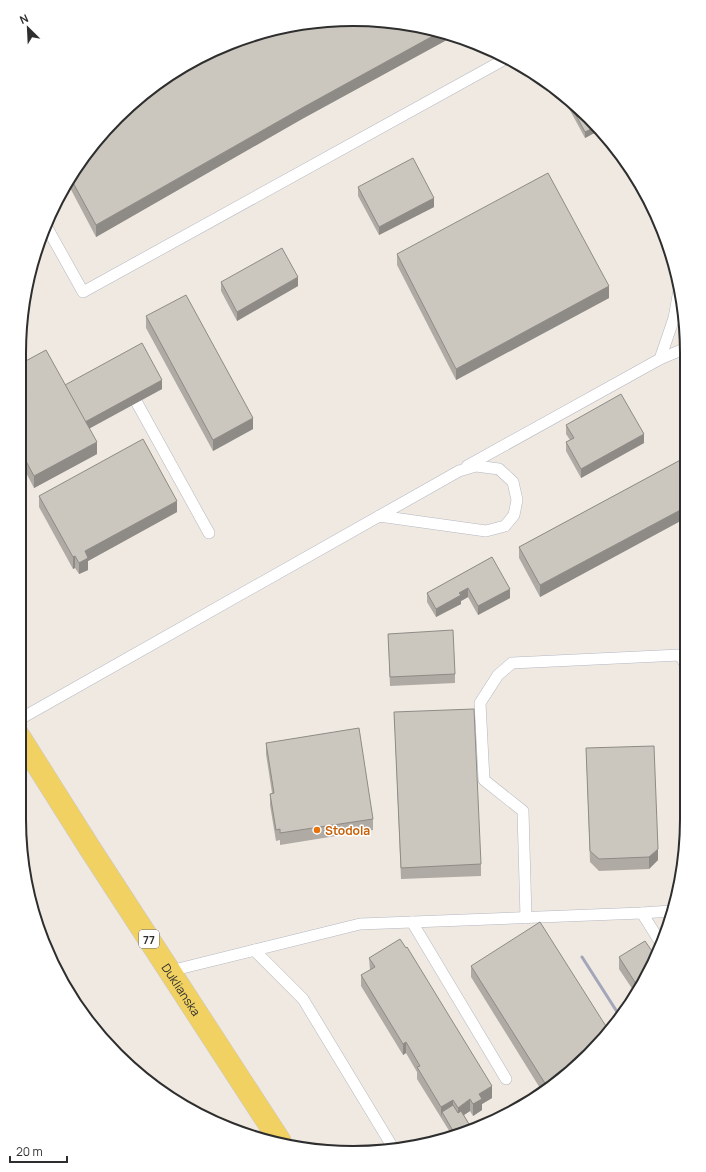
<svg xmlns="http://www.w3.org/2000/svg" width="706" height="1172" viewBox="0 0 706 1172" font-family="Manrope,sans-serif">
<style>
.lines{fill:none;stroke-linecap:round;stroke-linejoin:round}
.lane-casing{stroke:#b4b7c1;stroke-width:12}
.primary-casing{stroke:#c9c9c9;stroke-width:23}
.lane{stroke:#fff;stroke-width:11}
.primary{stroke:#f2d163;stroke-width:22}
.rail{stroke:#a3a6b8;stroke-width:3}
.wall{fill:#afaba4}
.shaded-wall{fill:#8e8b86}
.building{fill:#cbc7bf;stroke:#8e8b86}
.food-dot{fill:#e8710a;stroke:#fff;stroke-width:1.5}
.labels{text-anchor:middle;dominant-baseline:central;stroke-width:3;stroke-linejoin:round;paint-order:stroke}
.shield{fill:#fff;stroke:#6d6d6d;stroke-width:1}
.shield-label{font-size:11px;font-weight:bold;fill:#2e2e2e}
.food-label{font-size:12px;font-weight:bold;fill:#c56008;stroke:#fff;text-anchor:start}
.street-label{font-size:12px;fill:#2e2e2e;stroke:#fff}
.rim{fill:none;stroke:#2e2e2e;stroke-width:2}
</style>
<rect width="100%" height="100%" fill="#efe9e1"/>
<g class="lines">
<defs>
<g id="lane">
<polyline points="45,224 83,292 507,58"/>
<polyline points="660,359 686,348"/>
<polyline points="137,403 209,533"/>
<polyline points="467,466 660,359 674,318 679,290"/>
<polyline points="20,719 459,471 476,466 499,469 513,482 517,500 514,515 505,526 486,531 379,516"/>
<polyline points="642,913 662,945"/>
<polyline points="526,918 523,811 484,780 480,703 498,675 512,663 680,655 685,664"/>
<polyline points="412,922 506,1079"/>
<polyline points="254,950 303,999 392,1146"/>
<polyline points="170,971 360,924 642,913 671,911"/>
</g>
<g id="primary">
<path id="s1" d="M19 736 89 847 280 1141"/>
</g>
</defs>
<use href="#lane" class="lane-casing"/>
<use href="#primary" class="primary-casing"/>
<use href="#lane" class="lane"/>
<use href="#primary" class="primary"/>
<polyline class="rail" points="582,957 621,1018"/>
</g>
<g class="wall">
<polygon points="346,22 439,30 454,36 302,119 96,237 68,184 88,150"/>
<polygon points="559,90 600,129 600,130 585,138"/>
<polygon points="358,187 434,207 379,235 358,196"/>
<polygon points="397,254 609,298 456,380 397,265"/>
<polygon points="221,282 298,286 237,321 221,291"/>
<polygon points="146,316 253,429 213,451 146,328"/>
<polygon points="22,363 65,385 162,389 89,428 97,454 34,488 21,463"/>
<polygon points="566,425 644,443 581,478 566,451 566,442 570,440 566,434"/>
<polygon points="686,457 686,518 540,597 519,558 519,547"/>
<polygon points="39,496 177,512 88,561 88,570 79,574 75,568 73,569 39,507"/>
<polygon points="492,557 510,598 478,615 468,597 461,601 461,604 436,617 427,602 427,593"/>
<polygon points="388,634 455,674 455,683 390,686"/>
<polygon points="394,712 481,864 481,876 401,879"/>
<polygon points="266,743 373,819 373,830 280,845 280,840 276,841 270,805 270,794 272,793 266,754"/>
<polygon points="586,748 658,860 649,869 599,871 590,862"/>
<polygon points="619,957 656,957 635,993 619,969"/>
<polygon points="369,958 492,1098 482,1104 482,1110 473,1116 470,1111 464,1115 472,1129 505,1113 460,1135 453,1137 417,1079 417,1072 406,1053 403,1055 361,986 361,975 370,970"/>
<polygon points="471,966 609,1031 543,1093 471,977"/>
</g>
<g class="shaded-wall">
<polygon points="442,31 454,36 302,119 96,237 96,225 302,108"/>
<polygon points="597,126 600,130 585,138 585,132"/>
<polygon points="434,198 434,207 379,235 379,227"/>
<polygon points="298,277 298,286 237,321 237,312"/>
<polygon points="609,286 609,298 456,380 456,369"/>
<polygon points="162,380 162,389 85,431 85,422"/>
<polygon points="253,418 253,429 213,451 213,440"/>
<polygon points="644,434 644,443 581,478 581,469"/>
<polygon points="97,442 97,454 34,488 34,476"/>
<polygon points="177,501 177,512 88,561 88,570 79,574 79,563 85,551"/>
<polygon points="686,507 686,518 540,597 540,585"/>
<polygon points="75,556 75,568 73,569 73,557"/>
<polygon points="468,588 468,597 461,601 461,604 436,617 436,609 459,593"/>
<polygon points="510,589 510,598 478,615 478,606"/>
<polygon points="658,849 658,860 649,869 649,857"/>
<polygon points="406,1042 406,1053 403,1055 403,1044"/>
<polygon points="492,1086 492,1098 482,1104 482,1110 473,1116 473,1104 479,1094"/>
<polygon points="470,1099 470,1111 458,1119 458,1108"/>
<polygon points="453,1100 453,1111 442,1112 441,1118 441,1107"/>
</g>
<g class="building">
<polygon points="375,20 439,30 442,31 302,108 96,225 71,179 88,150 133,102 186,64 245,37 309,22 345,21 346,22 348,21"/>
<polygon points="566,97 597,126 585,132"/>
<polygon points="413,158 434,198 379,227 358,187"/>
<polygon points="548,173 609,286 456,369 397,254"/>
<polygon points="282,248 298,277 237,312 221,282"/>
<polygon points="186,295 253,418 213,440 146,316"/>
<polygon points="142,343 162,380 85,422 65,385"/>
<polygon points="46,350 97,442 34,476 21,452 22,363"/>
<polygon points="621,394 644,434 581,469 566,442 574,438 566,425"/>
<polygon points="143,439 177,501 85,551 88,558 79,563 75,556 73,557 39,496"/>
<polygon points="686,457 686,507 540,585 519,547"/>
<polygon points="492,557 510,589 478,606 468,588 459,593 461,595 436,609 427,593"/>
<polygon points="453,630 455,674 390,677 388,634"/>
<polygon points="474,709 481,864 401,868 394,712"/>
<polygon points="359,728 373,819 280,833 280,829 276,830 270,794 274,793 266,743"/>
<polygon points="654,746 658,849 649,857 599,859 590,851 586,748"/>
<polygon points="540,922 609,1031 548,1088 471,966"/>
<polygon points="400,939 406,948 407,947 492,1086 479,1094 482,1099 473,1104 470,1099 458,1108 453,1100 441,1107 417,1067 420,1066 406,1042 403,1044 361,975 375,967 369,958"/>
<polygon points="645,941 656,957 638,987 619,957"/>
<polygon points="453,1105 458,1113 461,1111 472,1129 503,1111 505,1113 460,1135 456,1136 442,1112"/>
</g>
<circle class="food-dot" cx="317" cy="830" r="4"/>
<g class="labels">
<rect class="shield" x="139" y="930" width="20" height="18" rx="3"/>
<g class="shield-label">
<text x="149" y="939">77</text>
</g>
<g class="food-label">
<text x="325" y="830">Stodola</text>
</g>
<g class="street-label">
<text stroke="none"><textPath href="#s1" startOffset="301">Duklianska</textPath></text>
</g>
</g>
<path d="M0 0H706V1172H0ZM353 26H353A327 327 0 0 1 680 353V819A327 327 0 0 1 353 1146H353A327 327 0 0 1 26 819V353A327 327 0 0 1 353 26Z" fill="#fff" fill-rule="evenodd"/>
<path class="rim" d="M353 26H353A327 327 0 0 1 680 353V819A327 327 0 0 1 353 1146H353A327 327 0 0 1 26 819V353A327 327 0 0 1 353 26Z"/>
<g transform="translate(28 28) rotate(336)" stroke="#ffffff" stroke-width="3" paint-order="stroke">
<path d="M0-3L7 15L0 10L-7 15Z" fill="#2e2e2e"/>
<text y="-6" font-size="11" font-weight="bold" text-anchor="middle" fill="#2e2e2e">N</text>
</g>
<path d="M10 1156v6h57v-6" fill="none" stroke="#2e2e2e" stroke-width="2"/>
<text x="16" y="1156" font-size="12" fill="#2e2e2e" stroke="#ffffff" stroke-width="3" paint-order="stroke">20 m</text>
</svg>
